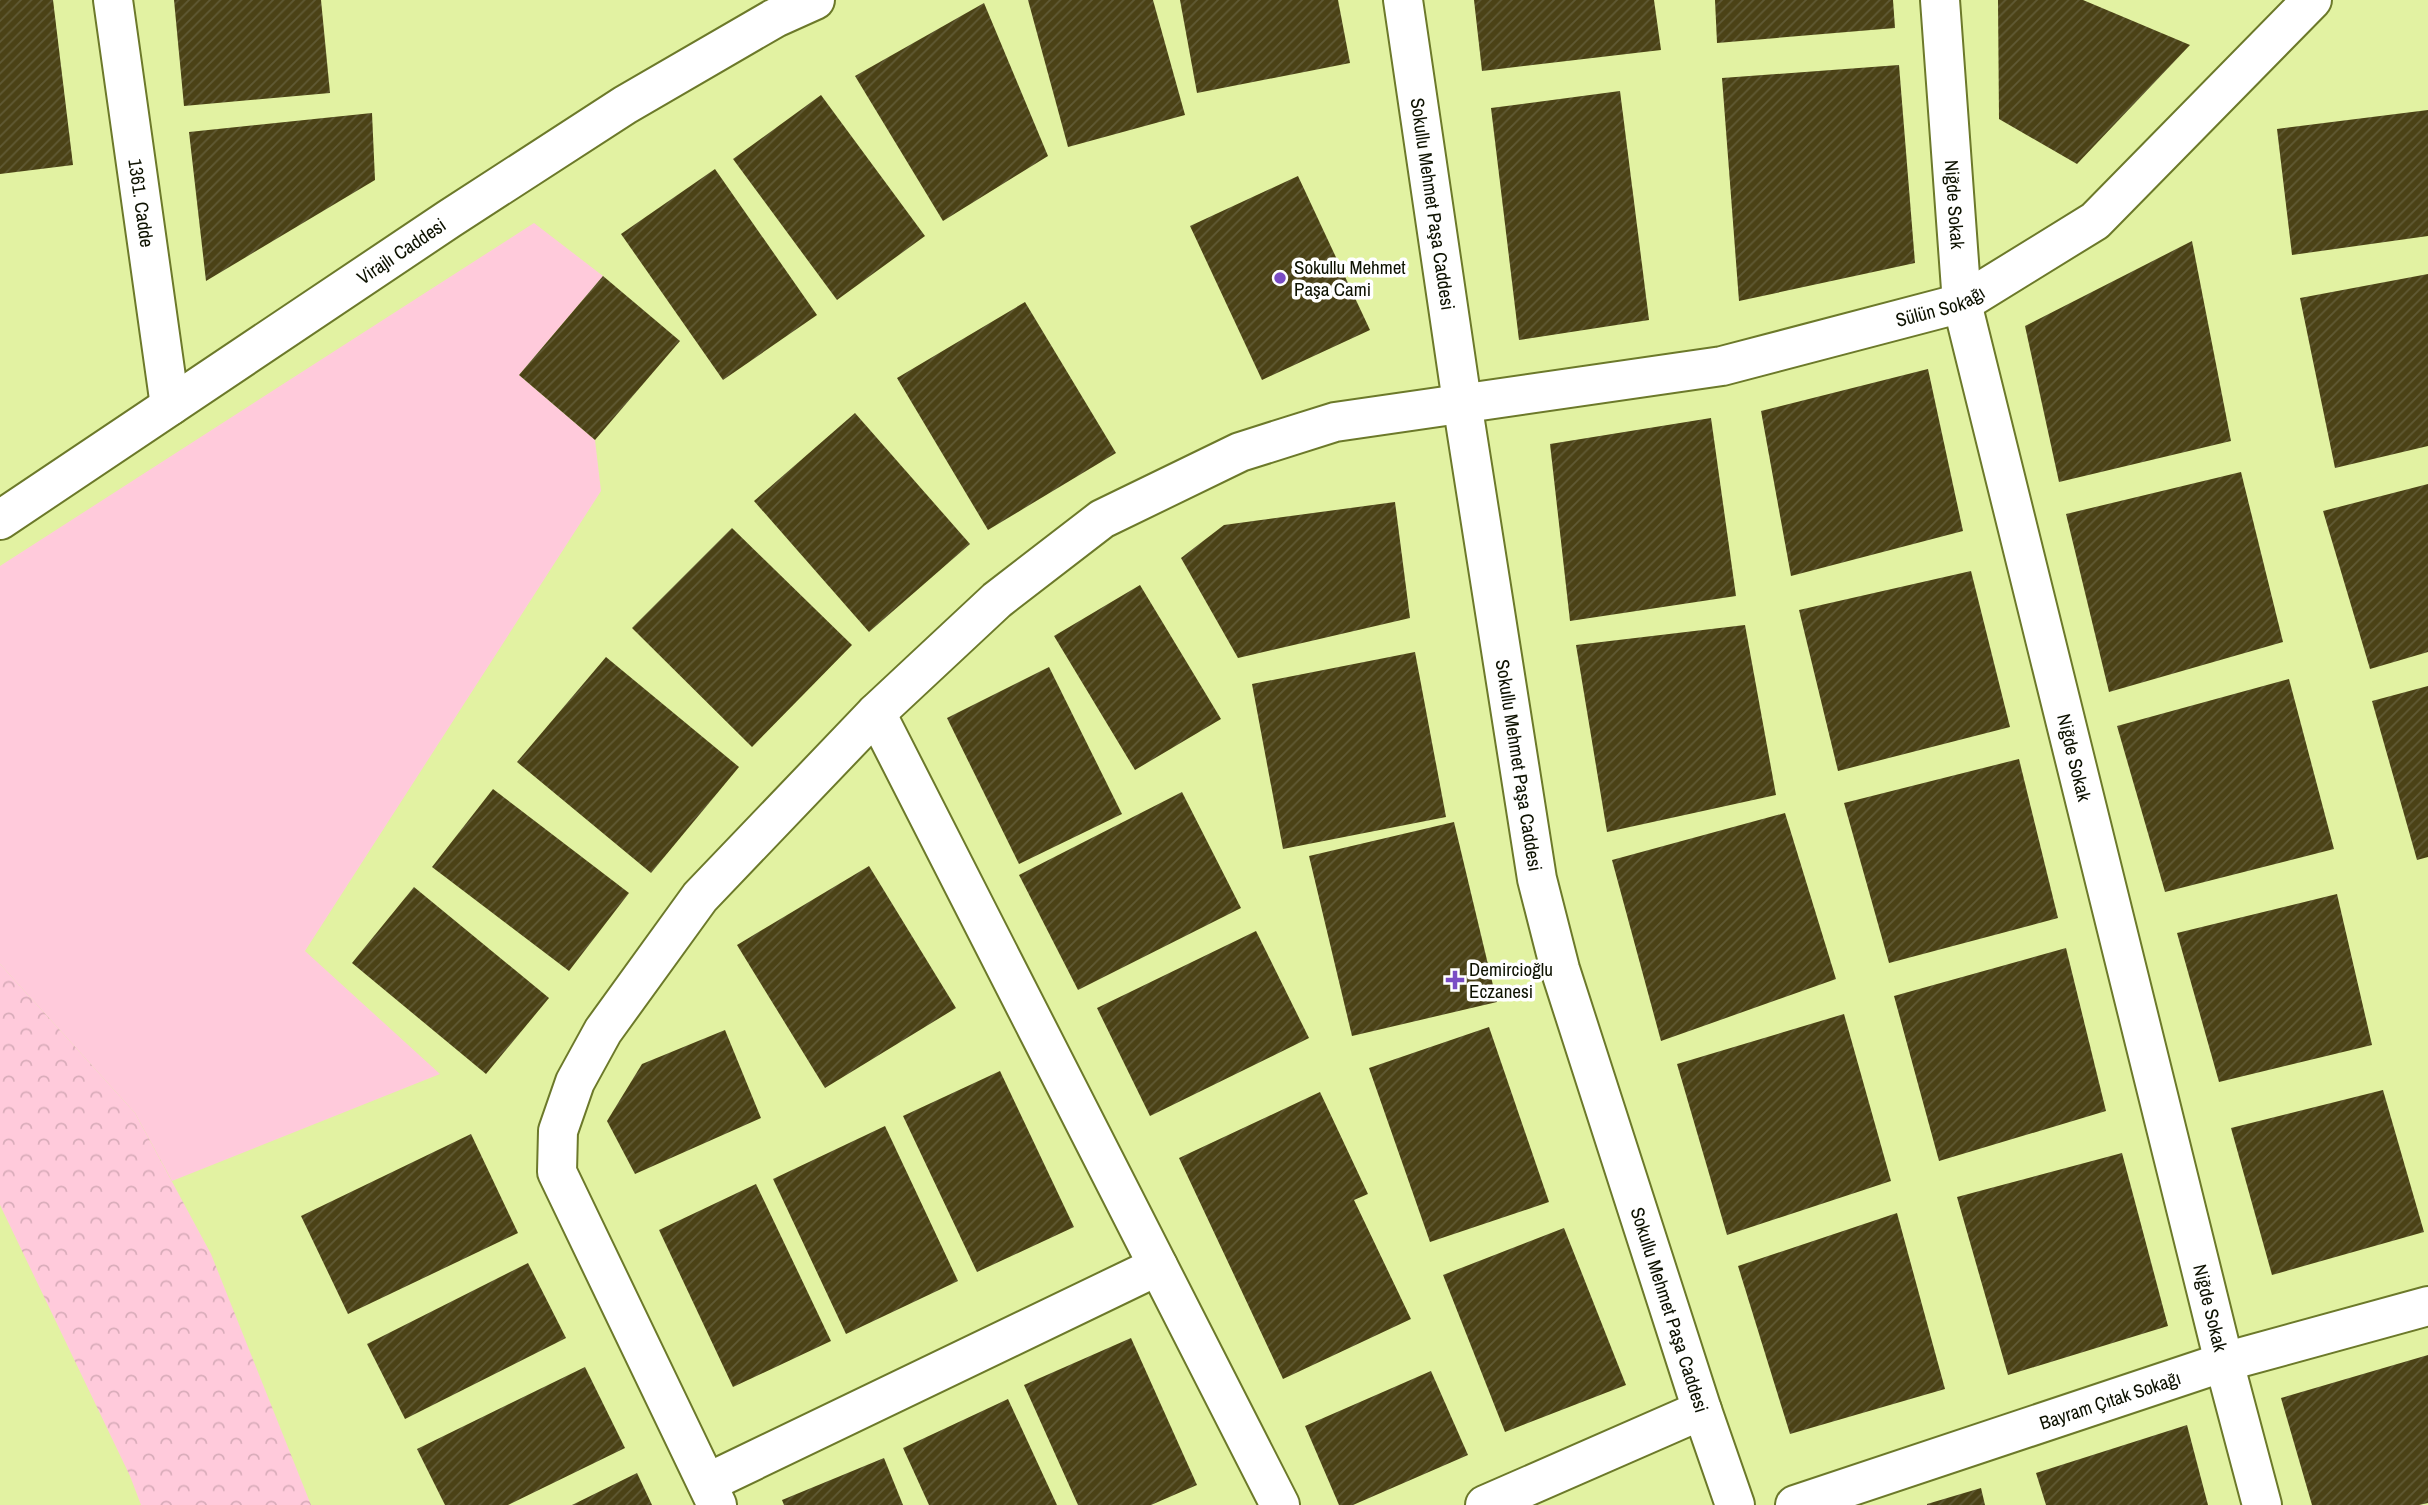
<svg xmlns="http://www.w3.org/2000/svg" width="2428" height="1505" viewBox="0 0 2428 1505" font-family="'Archivo Narrow',sans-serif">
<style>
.grass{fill:#ffcadb}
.forest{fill:url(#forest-crowns)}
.building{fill:url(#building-hatch)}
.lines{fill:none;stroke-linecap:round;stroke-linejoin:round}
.minor-casing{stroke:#6c792a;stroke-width:42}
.secondary-casing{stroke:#6c792a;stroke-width:42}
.minor{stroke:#fff;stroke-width:38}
.secondary{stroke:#fff;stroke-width:38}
.poi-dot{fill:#7a4cc4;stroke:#fff;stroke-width:2.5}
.labels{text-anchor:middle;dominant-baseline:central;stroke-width:7;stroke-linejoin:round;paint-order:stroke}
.street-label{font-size:19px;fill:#0d1100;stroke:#fff}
.poi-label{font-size:19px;fill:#0d1100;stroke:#fff;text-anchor:start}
</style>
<defs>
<pattern id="forest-crowns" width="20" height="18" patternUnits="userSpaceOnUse" patternTransform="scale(1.75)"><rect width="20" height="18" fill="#ffcadb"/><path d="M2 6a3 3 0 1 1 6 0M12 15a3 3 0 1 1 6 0" fill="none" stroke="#d9acba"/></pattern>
<pattern id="building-hatch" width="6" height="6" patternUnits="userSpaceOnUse" patternTransform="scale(1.75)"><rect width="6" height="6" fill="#4b4216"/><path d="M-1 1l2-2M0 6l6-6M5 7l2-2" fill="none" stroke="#605a35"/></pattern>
</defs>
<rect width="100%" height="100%" fill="#e2f2a2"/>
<polygon class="grass" points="534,223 603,276 519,375 595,440 601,491 305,951 440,1074 172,1181 135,1113 0,964 0,566"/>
<polygon class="forest" points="0,964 135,1113 211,1254 311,1505 141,1505 130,1476 0,1205"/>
<g class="building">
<polygon points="0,0 53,0 73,165 0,174"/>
<polygon points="174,0 321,0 330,93 184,106"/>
<polygon points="1028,0 1153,0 1185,115 1068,147"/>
<polygon points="1180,0 1338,0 1350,63 1197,93"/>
<polygon points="1474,0 1654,0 1661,50 1482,71"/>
<polygon points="1715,0 1893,0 1895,28 1717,43"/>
<polygon points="1998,0 2083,0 2190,45 2077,164 1999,119"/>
<polygon points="984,3 1048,156 943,221 855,76"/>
<polygon points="1899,65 1915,263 1739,301 1722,78"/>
<polygon points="1620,91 1649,320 1519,340 1491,108"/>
<polygon points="821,95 925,236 837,300 733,159"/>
<polygon points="2428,110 2428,236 2292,255 2277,129"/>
<polygon points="372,113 375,180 206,281 189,132"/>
<polygon points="715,169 817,315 723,380 621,234"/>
<polygon points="1298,176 1370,330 1262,380 1190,226"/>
<polygon points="2192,241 2231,441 2059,482 2025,326"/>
<polygon points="2428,274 2428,446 2335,468 2300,298"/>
<polygon points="603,276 680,341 595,440 519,375"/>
<polygon points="1025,302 1116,453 988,530 897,378"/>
<polygon points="1928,369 1963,531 1791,576 1761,411"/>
<polygon points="855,413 970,544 869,632 754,501"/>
<polygon points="1711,418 1736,596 1570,621 1550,444"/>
<polygon points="2241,472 2283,642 2109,692 2066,514"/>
<polygon points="2428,484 2428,652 2370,669 2323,511"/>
<polygon points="1395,502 1410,618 1238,658 1181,558 1224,525"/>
<polygon points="732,528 852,645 752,747 632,628"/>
<polygon points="1971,571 2010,727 1838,771 1799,610"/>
<polygon points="1140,585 1221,719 1135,770 1054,636"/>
<polygon points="1745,625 1776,795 1607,832 1576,645"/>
<polygon points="1415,652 1446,817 1283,849 1252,684"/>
<polygon points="606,657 739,767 651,873 517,762"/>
<polygon points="1049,667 1122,814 1019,864 947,718"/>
<polygon points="2289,679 2334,849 2165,892 2117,726"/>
<polygon points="2428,686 2428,857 2417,860 2372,701"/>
<polygon points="2019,759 2058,918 1889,963 1844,803"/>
<polygon points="493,789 629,893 569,971 432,867"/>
<polygon points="1182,792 1241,908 1078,990 1019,875"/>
<polygon points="1785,813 1836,979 1661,1041 1612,860"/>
<polygon points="1454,822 1497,1002 1352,1036 1309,856"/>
<polygon points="869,866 956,1008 825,1088 737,945"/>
<polygon points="414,887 549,998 486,1074 352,963"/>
<polygon points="2337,894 2372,1045 2219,1082 2177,933"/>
<polygon points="1256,931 1309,1038 1150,1116 1097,1008"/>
<polygon points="2066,948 2106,1111 1939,1161 1894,996"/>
<polygon points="1844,1014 1891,1181 1727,1235 1677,1064"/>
<polygon points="1489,1027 1549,1202 1430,1242 1369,1068"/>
<polygon points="725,1030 761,1118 635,1174 607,1121 642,1064"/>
<polygon points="1000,1071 1074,1227 977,1272 903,1116"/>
<polygon points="2383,1090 2424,1232 2272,1275 2231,1128"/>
<polygon points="1320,1092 1368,1194 1354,1200 1411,1319 1283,1379 1179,1158"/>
<polygon points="885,1126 958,1281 846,1334 773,1179"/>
<polygon points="471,1134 518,1233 348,1314 301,1216"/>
<polygon points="2122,1153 2168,1326 2008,1375 1957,1197"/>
<polygon points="756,1184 831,1341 733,1387 659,1230"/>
<polygon points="1897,1213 1945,1389 1790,1434 1738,1266"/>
<polygon points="1564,1228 1626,1385 1505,1432 1443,1275"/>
<polygon points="528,1263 566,1338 405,1419 367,1344"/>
<polygon points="1131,1338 1197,1485 1151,1505 1078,1505 1024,1385"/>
<polygon points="2428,1355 2428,1503 2419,1505 2312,1505 2281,1398"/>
<polygon points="585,1367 625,1448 508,1505 445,1505 417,1449"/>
<polygon points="1431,1371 1468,1455 1353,1505 1339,1505 1305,1426"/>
<polygon points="1008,1399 1057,1505 929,1505 903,1448"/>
<polygon points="2187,1425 2208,1505 2046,1505 2036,1473"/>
<polygon points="884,1458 903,1505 784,1505 782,1500"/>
<polygon points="637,1473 652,1505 572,1505"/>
<polygon points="1981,1488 1985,1505 1927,1505 1927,1504"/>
</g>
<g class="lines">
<defs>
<g id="minor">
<path id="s1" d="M113 0 170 406"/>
<path id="s2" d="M1940 0 1962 303 2224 1362 2262 1505"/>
<path id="s3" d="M0 520 449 219 625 105 775 18 815 0"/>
<polyline points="876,713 1280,1505"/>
<polyline points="707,1483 1158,1266"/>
<path id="s4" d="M717 1505 557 1172 558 1131 575 1082 603 1031 700 897 876 713 997 600 1102 519 1240 452 1335 422 1722 366 1962 303 2095 221 2312 0"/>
<polyline points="1485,1505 1702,1410"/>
<path id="s5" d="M1795 1505 2224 1362 2428 1306"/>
</g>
<g id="secondary">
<path id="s6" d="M1403 0 1462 402 1537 879 1560 969 1702 1410 1735 1505"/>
</g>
</defs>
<use href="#minor" class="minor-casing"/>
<use href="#secondary" class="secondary-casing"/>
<use href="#minor" class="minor"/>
<use href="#secondary" class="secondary"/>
</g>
<g class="poi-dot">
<circle cx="1280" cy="278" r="7"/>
<path d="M1451.5 969.5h7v7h7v7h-7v7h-7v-7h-7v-7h7z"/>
</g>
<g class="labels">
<g class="street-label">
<text stroke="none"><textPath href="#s1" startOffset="205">1361. Cadde</textPath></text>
<text stroke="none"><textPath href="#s6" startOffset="206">Sokullu Mehmet Paşa Caddesi</textPath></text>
<text stroke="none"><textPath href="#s2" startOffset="205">Niğde Sokak</textPath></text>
<text stroke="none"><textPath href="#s3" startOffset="483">Virajlı Caddesi</textPath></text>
<text stroke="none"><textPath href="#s4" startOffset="2109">Sülün Sokağı</textPath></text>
<text stroke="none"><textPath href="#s2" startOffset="772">Niğde Sokak</textPath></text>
<text stroke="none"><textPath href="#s6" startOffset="774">Sokullu Mehmet Paşa Caddesi</textPath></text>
<text stroke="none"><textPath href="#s2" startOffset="1339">Niğde Sokak</textPath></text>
<text stroke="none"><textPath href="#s6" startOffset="1340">Sokullu Mehmet Paşa Caddesi</textPath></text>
<text stroke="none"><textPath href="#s5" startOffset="332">Bayram Çıtak Sokağı</textPath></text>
</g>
<g class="poi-label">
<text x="1294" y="267">Sokullu Mehmet<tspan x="1294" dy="22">Paşa Cami</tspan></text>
<text x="1469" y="969">Demircioğlu<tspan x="1469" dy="22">Eczanesi</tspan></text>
</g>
</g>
</svg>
